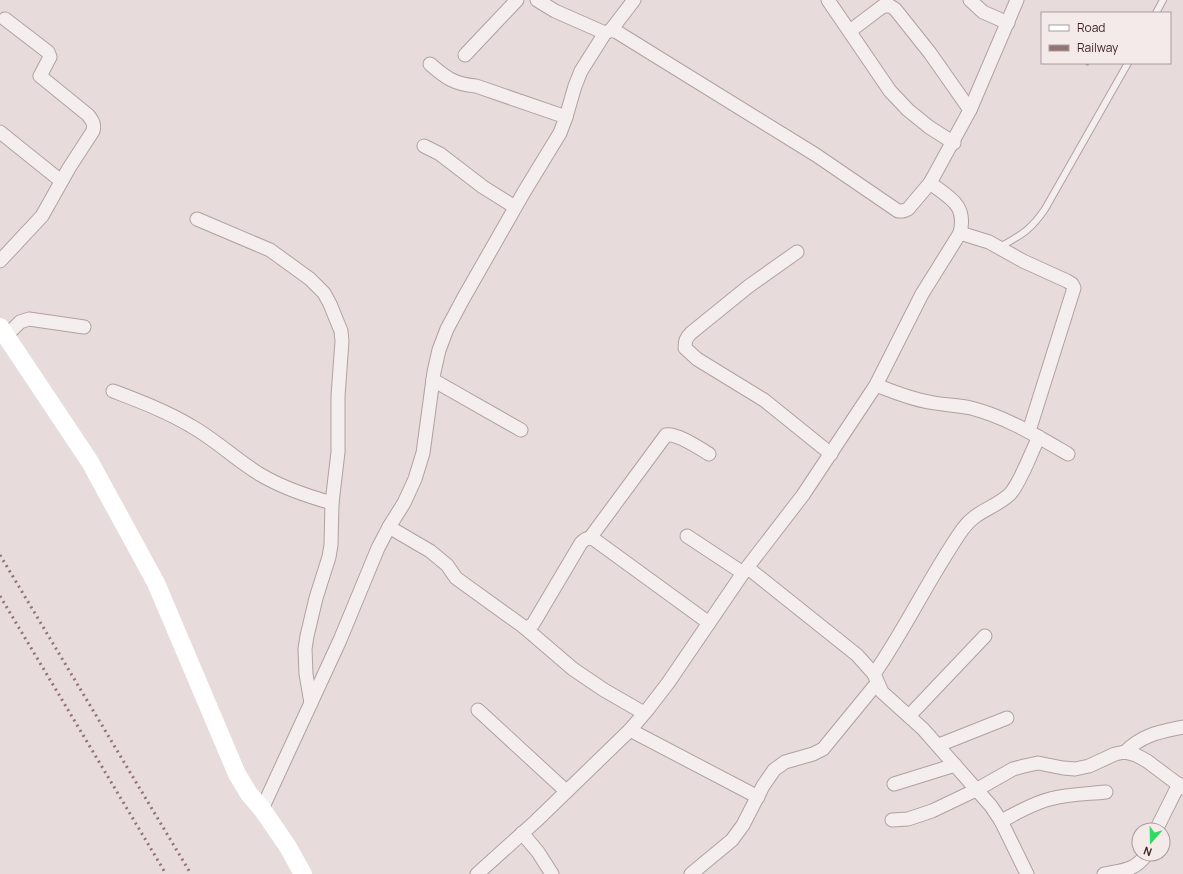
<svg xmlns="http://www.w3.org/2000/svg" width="1183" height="874" viewBox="0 0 1183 874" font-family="Manrope,sans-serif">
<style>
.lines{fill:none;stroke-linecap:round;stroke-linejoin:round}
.service-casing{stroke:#b1a1a0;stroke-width:8}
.minor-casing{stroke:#b1a1a0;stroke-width:15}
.service{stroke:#f5eeee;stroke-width:6}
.minor{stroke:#f5eeee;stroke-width:13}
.secondary{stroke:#fff;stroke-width:18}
.rail{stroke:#927473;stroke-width:3;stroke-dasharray:2 4;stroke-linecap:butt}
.wall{fill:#a99a99}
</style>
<rect width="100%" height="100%" fill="#e7dbdb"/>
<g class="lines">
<defs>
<g id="service">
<polyline points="1156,13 1163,0"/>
<path d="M1000 247C1021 235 1031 230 1045 209L1128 63"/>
</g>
<g id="minor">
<polyline points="537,0 555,11 605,33"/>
<polyline points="828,0 890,91 908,110 929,127 954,143"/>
<polyline points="970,0 983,12 1008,23"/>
<polyline points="611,30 634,0"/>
<polyline points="850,31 883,6 890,6 895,9 930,53 970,110"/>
<polyline points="465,55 517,0"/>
<path d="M430 64C446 78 454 84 476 86L566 117"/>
<polyline points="0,132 61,181"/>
<polyline points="424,146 440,154 483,187 515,207"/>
<polyline points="197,219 270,250 310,279 324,293 330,304 341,331 342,341 338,396 338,452 332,503 331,545 329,557 316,598 307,636 305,649 306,674 311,703"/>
<polyline points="960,233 989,242 1023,261 1067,281 1072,284 1074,288 1029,431"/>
<path d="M797 252 749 286 691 333C686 338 685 341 685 348L697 359 764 400 831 454"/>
<path d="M0 261 42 216 69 168 93 131C95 124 92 120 88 115L40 76 50 57 48 52 5 19"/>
<polyline points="6,336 20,322 29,319 84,327"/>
<polyline points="433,380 521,430"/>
<path d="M876 385C894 392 911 399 929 402 943 405 957 405 971 408 1006 417 1037 436 1068 454"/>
<path d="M113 391C139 401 166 411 191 426 216 440 236 460 261 475 283 488 307 496 332 503"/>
<path d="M389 527 430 551 447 565 456 578 524 627H529L533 624 581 543C586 538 589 537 595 540L709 623"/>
<polyline points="687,536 743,573"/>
<path d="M590 538 666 435C677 433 699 448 709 454"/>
<polyline points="748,568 857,655 874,674 882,692 923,729 991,806 1001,821 1027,874"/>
<polyline points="524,627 573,669 604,690 644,713"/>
<path d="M874 674C906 628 930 576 962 530 976 510 994 509 1010 494 1021 482 1031 452 1039 437"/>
<polyline points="478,710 566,791"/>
<polyline points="909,716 985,636"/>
<polyline points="630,730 758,797"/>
<polyline points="939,745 1007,718"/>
<path d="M1125 752C1143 734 1160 732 1183 727"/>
<polyline points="894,784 955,765"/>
<polyline points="262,809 340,640 378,548 389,527 404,503 415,479 423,453 434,372 439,350 447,329 463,299 524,192 560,133 566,117 575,86 581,71 605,33 611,30 617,32 816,155 898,211 903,211 908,209 930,183"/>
<polyline points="892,820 908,819 932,811 976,790 1013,769 1024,766 1038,763 1063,768 1075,769 1089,766 1115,754 1125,752 1136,755 1147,761 1183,788"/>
<path d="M1001 821C1017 813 1033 803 1050 799 1068 794 1087 794 1106 792"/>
<polyline points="1156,830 1179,784"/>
<polyline points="522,833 538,852 552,874"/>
<path d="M477 874 536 821 630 730 648 709 668 683 743 573 803 495 876 385 922 294 960 233C967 205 950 198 930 183L970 110 1017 0"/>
<polyline points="691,874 732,840 743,825 763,786 774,770 785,762 813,754 823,749 877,683"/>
<path d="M1104 874C1124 870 1134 871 1147 854"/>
</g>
</defs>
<use href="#service" class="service-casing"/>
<use href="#minor" class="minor-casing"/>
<use href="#service" class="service"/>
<use href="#minor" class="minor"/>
<polyline class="secondary" points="0,327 90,462 156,583 237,774 249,794 262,809 288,847 303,874"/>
<g class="rail">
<polyline points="0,555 191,874"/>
<polyline points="0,596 166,874"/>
</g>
</g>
<polygon class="wall" points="1083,63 1090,63 1088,66"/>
<rect x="1041" y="12" width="130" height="52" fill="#f5eaea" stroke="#ac9b9b"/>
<rect x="1049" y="25" width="20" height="6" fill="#ffffff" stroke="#ac9b9b"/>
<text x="1077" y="32" font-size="12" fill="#3e2524">Road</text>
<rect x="1049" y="45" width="20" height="6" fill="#927473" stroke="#ac9b9b"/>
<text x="1077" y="52" font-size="12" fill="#3e2524">Railway</text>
<g transform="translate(1151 842) rotate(200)"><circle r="19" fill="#f5eaea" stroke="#ac9b9b"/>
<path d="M0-3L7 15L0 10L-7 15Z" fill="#31da60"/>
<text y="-6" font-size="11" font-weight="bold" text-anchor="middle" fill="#3e2524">N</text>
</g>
</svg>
